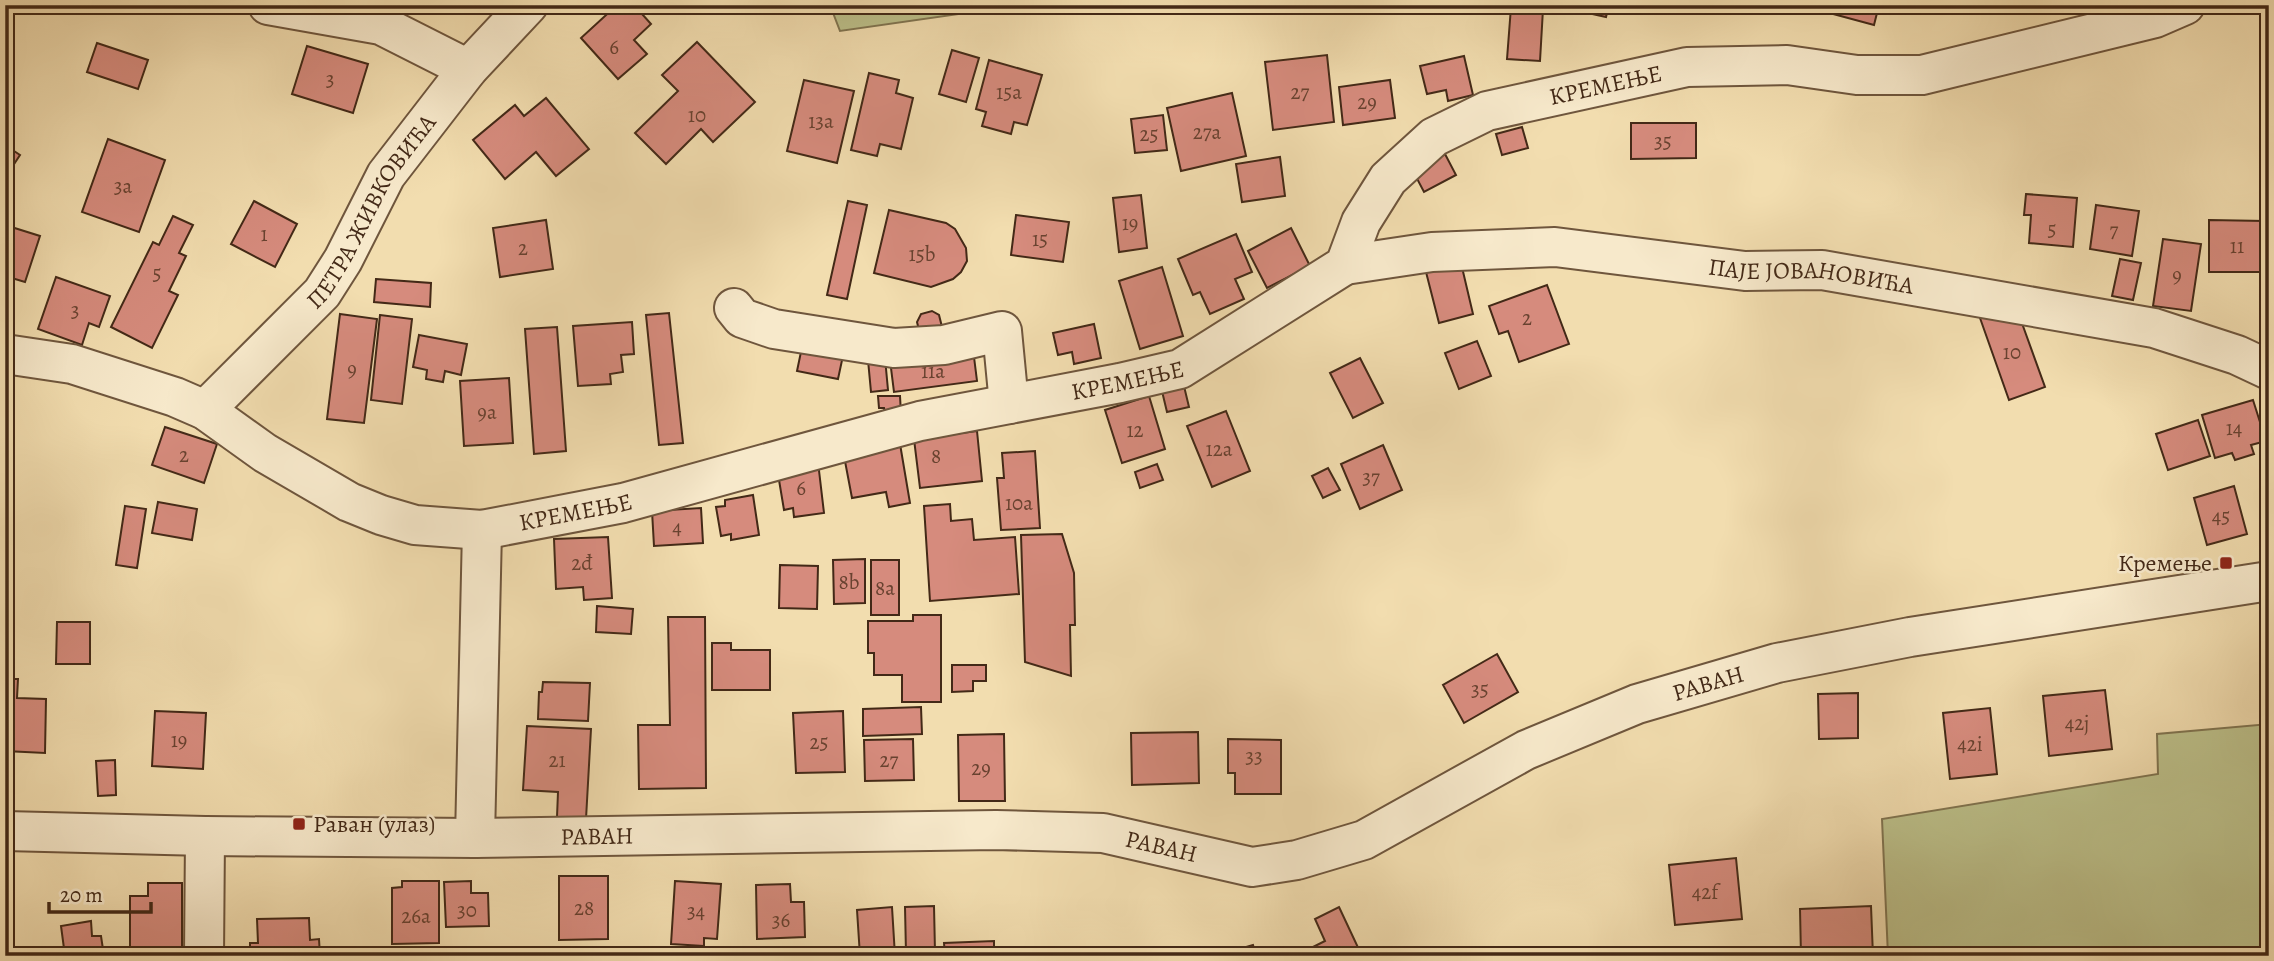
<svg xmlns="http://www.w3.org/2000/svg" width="2274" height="961" viewBox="0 0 2274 961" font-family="Alegreya,serif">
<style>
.green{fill:#bcc08a;stroke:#807450;stroke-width:2}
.building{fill:#d68b7d;stroke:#432917;stroke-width:2}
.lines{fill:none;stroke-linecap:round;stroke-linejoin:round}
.minor-casing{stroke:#6f563d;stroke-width:42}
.minor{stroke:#f7e9cb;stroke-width:38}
.poi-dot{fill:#8f2418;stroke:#f7e9cb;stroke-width:2.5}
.labels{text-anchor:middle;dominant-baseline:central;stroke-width:5;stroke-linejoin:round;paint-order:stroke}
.number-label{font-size:21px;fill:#684230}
.street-label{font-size:24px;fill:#432917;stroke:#f7e9cb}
.poi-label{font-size:24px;fill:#432917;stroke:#f7e9cb;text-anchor:end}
</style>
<rect width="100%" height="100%" fill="#f2ddaf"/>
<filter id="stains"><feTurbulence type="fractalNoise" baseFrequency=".00286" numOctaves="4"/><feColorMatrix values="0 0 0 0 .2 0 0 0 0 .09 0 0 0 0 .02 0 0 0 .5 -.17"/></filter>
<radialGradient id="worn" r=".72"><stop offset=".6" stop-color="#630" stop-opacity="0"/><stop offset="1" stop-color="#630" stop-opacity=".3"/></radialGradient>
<g class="green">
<polygon points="830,5 1021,5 840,31"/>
<polygon points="2269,724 2269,956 1888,956 1882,819 2158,774 2157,734"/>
</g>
<g class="building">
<polygon points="143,5 221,5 223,13 144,7"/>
<polygon points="426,5 441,5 438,12"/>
<polygon points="617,5 634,5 651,24 634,40 647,54 618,79 581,38"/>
<polygon points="1552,5 1609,5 1606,17"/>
<polygon points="1688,5 1715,5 1714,11"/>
<polygon points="1780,5 1810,5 1808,13"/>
<polygon points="1823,5 1879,5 1874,25 1822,11"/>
<polygon points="1511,7 1543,9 1540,61 1507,59"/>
<polygon points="697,42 755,102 713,142 701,129 666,164 635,133 678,91 662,75"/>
<polygon points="97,43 148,60 138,89 87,72"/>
<polygon points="307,46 368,64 353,113 292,94"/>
<polygon points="952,50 979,58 966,102 939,94"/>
<polygon points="1327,55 1334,122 1273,130 1265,62"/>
<polygon points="1464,56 1473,95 1448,101 1446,90 1427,94 1420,66"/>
<polygon points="989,60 1042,75 1027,125 1014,122 1011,134 982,126 986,112 976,109"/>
<polygon points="869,73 899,80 896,93 913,98 901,149 880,144 877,156 851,150"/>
<polygon points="804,80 854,91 837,163 787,151"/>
<polygon points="1390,80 1395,118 1343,125 1339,87"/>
<polygon points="1232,93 1246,156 1181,171 1167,108"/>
<polygon points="546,98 589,149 556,176 536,152 505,179 473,140 515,105 524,116"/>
<polygon points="1163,115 1167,150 1135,153 1131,119"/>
<polygon points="1631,123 1696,123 1696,158 1631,159"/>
<polygon points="1522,127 1528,148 1502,155 1496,134"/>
<polygon points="108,139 165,160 139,232 82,212"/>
<polygon points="5,145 20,155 5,178"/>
<polygon points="1445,154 1456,175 1424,192 1413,171"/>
<polygon points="1280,157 1285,196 1242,202 1236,164"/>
<polygon points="5,188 12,193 5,203"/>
<polygon points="2026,194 2077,198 2073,247 2029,243 2031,215 2024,215"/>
<polygon points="1141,195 1147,248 1119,252 1113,198"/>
<polygon points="254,201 297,224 275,267 231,244"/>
<polygon points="848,201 867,205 847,299 827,295"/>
<polygon points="2096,205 2139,211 2132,256 2090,249"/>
<polygon points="889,210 946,223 955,229 966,248 967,261 961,272 953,279 931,287 874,273"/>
<polygon points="1016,215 1069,222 1063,262 1011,255"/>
<polygon points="173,216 193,225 179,253 186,256 169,291 178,295 152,348 111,327 153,242 159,245"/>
<polygon points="546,220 553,269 500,277 493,228"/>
<polygon points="2209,220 2265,221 2265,272 2209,272"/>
<polygon points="5,225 40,236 25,282 5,276"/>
<polygon points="1291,228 1310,266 1267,288 1248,251"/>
<polygon points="1236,234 1252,272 1235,279 1244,299 1210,314 1200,292 1193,295 1178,259"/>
<polygon points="2163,239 2201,244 2191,311 2153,306"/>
<polygon points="2120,259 2141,263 2133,300 2112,296"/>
<polygon points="1461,263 1473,314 1439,323 1426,272"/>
<polygon points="1162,267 1183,336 1140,349 1119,281"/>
<polygon points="56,277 110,296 99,327 89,323 82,345 38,329"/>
<polygon points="376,279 431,283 430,307 374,302"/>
<polygon points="1547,285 1569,344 1519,362 1508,331 1499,334 1489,306"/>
<polygon points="932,311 939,315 942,327 919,330 917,322 921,314"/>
<polygon points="669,313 683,443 659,445 646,315"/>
<polygon points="340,314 377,319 364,423 327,419"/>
<polygon points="380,315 412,319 402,404 371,400"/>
<polygon points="2019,315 2045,387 2009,400 1980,318"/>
<polygon points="632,322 634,354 621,355 623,372 610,374 611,384 578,386 573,326"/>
<polygon points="1094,324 1101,358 1074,364 1072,352 1058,355 1053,333"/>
<polygon points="557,327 566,451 534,454 525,329"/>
<polygon points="419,335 467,344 461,375 445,371 443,382 426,379 427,370 413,367"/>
<polygon points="1477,341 1491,376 1459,389 1445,353"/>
<polygon points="802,347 844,351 838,379 797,371"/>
<polygon points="973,349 977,381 894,392 890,360"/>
<polygon points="885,358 888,390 871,392 868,360"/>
<polygon points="1360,358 1383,403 1353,418 1330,373"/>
<polygon points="509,378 513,443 464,446 460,381"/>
<polygon points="1183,382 1189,407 1167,412 1161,387"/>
<polygon points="878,396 900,396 901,414 885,414 884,408 879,408"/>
<polygon points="1149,396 1165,449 1122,463 1105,410"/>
<polygon points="2253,400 2266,441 2251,445 2254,454 2235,460 2232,453 2215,458 2202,415"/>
<polygon points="1226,411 1250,471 1212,487 1187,426"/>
<polygon points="2198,420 2210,456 2168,470 2156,434"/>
<polygon points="165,427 217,444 204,483 152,465"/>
<polygon points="977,431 982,481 920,488 914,439"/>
<polygon points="899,438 910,503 889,507 886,492 852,498 844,456"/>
<polygon points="1383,445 1402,490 1360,509 1341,464"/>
<polygon points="1035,451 1040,528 1001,530 997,478 1004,478 1002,453"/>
<polygon points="818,462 824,513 794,517 793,508 784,510 777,468"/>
<polygon points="1157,464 1163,480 1140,488 1135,472"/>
<polygon points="1328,468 1340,490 1323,498 1312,476"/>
<polygon points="2234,486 2247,534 2207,545 2194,498"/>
<polygon points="753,495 759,535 731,540 731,534 721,536 716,507 725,506 725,500"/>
<polygon points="158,502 197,509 192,540 152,533"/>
<polygon points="950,504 951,521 972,519 974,540 1015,537 1019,594 930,601 924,506"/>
<polygon points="125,506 146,509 137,568 116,565"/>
<polygon points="701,508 703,543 654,546 652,511"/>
<polygon points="1062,534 1074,573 1075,625 1070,625 1071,676 1025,662 1021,535"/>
<polygon points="608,537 612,598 584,600 583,587 556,589 554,539"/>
<polygon points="865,559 865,603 834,604 833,560"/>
<rect x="871" y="560" width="28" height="55"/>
<polygon points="780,565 818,566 817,609 779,608"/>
<polygon points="597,606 633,609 631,634 596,632"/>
<polygon points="913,615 941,615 941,702 902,702 902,675 874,675 874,653 868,653 868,621 913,621"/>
<polygon points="668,617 705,617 706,788 639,789 638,725 670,725"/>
<polygon points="57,622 90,622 90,664 56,664"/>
<polygon points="712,643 731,643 731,650 770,650 770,690 712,690"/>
<polygon points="1497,654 1518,692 1464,723 1443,685"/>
<polygon points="952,665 986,665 986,681 973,681 973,691 952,692"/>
<polygon points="5,679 18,679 17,698 46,699 45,753 5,751"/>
<polygon points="543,682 590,683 588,721 538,719 539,692 542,692"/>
<polygon points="2105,690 2112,749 2049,756 2043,696"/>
<polygon points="1858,693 1858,738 1819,739 1818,694"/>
<polygon points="921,707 922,734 863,736 863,709"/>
<polygon points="1990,708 1997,774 1950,779 1943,713"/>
<polygon points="155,711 206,713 203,769 152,766"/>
<polygon points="843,711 845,772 796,773 793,713"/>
<polygon points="527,726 591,729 586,819 557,817 558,792 523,790"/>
<polygon points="1198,732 1199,783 1132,785 1131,733"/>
<polygon points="1004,734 1005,801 959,801 958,735"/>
<polygon points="913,739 914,780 865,781 864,740"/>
<polygon points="1228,739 1281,740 1281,794 1235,794 1235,773 1228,773"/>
<polygon points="115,760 116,795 98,796 96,761"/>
<polygon points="1736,858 1742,919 1675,925 1669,865"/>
<polygon points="559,876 608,876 608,939 559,940"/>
<polygon points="402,881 439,881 439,943 392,944 392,888 402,887"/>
<polygon points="471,881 471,893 488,893 489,926 446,927 444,882"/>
<polygon points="675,881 721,884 717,939 704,938 704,946 671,944"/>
<polygon points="148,883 182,883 182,947 130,947 130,896 148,896"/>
<polygon points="790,884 791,902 804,902 805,937 757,939 756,885"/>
<polygon points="934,906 935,952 906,953 905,907"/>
<polygon points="1871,906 1873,956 1801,956 1800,909"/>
<polygon points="892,907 895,956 860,956 857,910"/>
<polygon points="1339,907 1362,956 1313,956 1309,949 1325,941 1315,919"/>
<polygon points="309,918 310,940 319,939 320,956 250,956 250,943 258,943 257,919"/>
<polygon points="91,921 92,936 101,936 104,956 65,956 61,926"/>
<polygon points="994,941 994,956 945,956 944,943"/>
<polygon points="1253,945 1256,956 1215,956"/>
<polygon points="788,948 788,956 766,956 766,949"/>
</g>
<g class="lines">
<defs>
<g id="minor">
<polyline points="268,5 381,25 468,69"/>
<path id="s1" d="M1345 265 1432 252 1555 247 1745 271 1822 270 2154 328 2237 355 2269 370"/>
<polyline points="734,308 742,318 774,329 894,348 944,345 1002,331 1009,404"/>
<path id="s2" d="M5 354 72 364 175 397 205 410 265 453 349 502 381 515 415 525 482 530 623 503 920 421 1120 383 1180 369 1345 265 1361 222 1388 179 1434 137 1487 111 1687 67 1787 65 1857 75H1922L2155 18 2185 5"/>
<path id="s3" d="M205 410 322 293 343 260 386 175 468 69 528 5"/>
<path id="s4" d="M5 831 205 836 475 838 996 830 1103 833 1252 867 1297 860 1364 840 1526 750 1637 704 1777 663 1910 637 2269 581"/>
<polyline points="475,838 482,530"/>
<polyline points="204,956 205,836"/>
</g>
</defs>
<use href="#minor" class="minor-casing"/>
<use href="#minor" class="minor"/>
</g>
<g class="poi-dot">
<rect x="2219" y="556" width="14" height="14" rx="3.5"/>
<rect x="292" y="817" width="14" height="14" rx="3.5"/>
</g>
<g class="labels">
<g class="number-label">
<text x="614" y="47">6</text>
<text x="330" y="79">3</text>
<text x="1009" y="92">15a</text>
<text x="1300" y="92">27</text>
<text x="1367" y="102">29</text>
<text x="697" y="115">10</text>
<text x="821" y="121">13a</text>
<text x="1207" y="132">27a</text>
<text x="1149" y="134">25</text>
<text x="1663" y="141">35</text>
<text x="123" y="186">3a</text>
<text x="1130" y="223">19</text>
<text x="2052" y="229">5</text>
<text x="2114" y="230">7</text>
<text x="264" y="234">1</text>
<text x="1040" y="239">15</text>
<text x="2237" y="246">11</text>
<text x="523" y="248">2</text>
<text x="922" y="254">15b</text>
<text x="157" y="273">5</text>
<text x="2177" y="275">9</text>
<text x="75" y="310">3</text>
<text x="1527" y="318">2</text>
<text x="2012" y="352">10</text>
<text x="352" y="369">9</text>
<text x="933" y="371">11a</text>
<text x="487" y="412">9a</text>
<text x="2234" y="428">14</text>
<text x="1135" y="430">12</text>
<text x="1219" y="449">12a</text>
<text x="184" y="455">2</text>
<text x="936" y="456">8</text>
<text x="1371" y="477">37</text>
<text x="801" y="488">6</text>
<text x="1019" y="503">10a</text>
<text x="2221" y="516">45</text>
<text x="677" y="527">4</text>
<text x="582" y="563">2đ</text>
<text x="849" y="582">8b</text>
<text x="885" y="588">8a</text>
<text x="1480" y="689">35</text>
<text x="2077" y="723">42j</text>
<text x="179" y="740">19</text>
<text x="819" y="742">25</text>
<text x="1970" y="744">42i</text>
<text x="1254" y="756">33</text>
<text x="557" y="760">21</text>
<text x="889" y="760">27</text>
<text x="981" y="768">29</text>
<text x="1705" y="892">42f</text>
<text x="584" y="908">28</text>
<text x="467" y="910">30</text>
<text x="696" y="911">34</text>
<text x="416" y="916">26a</text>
<text x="781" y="920">36</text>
</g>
<g class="street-label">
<text stroke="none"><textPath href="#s2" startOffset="1768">КРЕМЕЊЕ</textPath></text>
<text stroke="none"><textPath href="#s3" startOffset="261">ПЕТРА ЖИВКОВИЋА</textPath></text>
<text stroke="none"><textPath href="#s1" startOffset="469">ПАЈЕ ЈОВАНОВИЋА</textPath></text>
<text stroke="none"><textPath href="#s2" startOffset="1180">КРЕМЕЊЕ</textPath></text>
<text stroke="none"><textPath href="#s2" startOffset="612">КРЕМЕЊЕ</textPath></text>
<text stroke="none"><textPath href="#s4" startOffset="1746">РАВАН</textPath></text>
<text stroke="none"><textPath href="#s4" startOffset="592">РАВАН</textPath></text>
<text stroke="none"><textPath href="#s4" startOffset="1158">РАВАН</textPath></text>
</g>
<g class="poi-label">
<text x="2212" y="563">Кремење</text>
<text x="313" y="824" text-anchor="start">Раван (улаз)</text>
</g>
</g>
<rect width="2274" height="961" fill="none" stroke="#f2ddaf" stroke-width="28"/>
<rect x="7" y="7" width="2260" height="947" fill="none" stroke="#432917" stroke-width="3.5"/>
<rect x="14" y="14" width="2246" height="933" fill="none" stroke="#432917" stroke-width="2"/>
<path d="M49 902v10h102v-10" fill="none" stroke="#432917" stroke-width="3.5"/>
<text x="60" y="902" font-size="21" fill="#432917" stroke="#f7e9cb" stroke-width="5" paint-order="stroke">20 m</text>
<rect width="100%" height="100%" filter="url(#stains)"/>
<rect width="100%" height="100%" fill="url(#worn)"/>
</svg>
